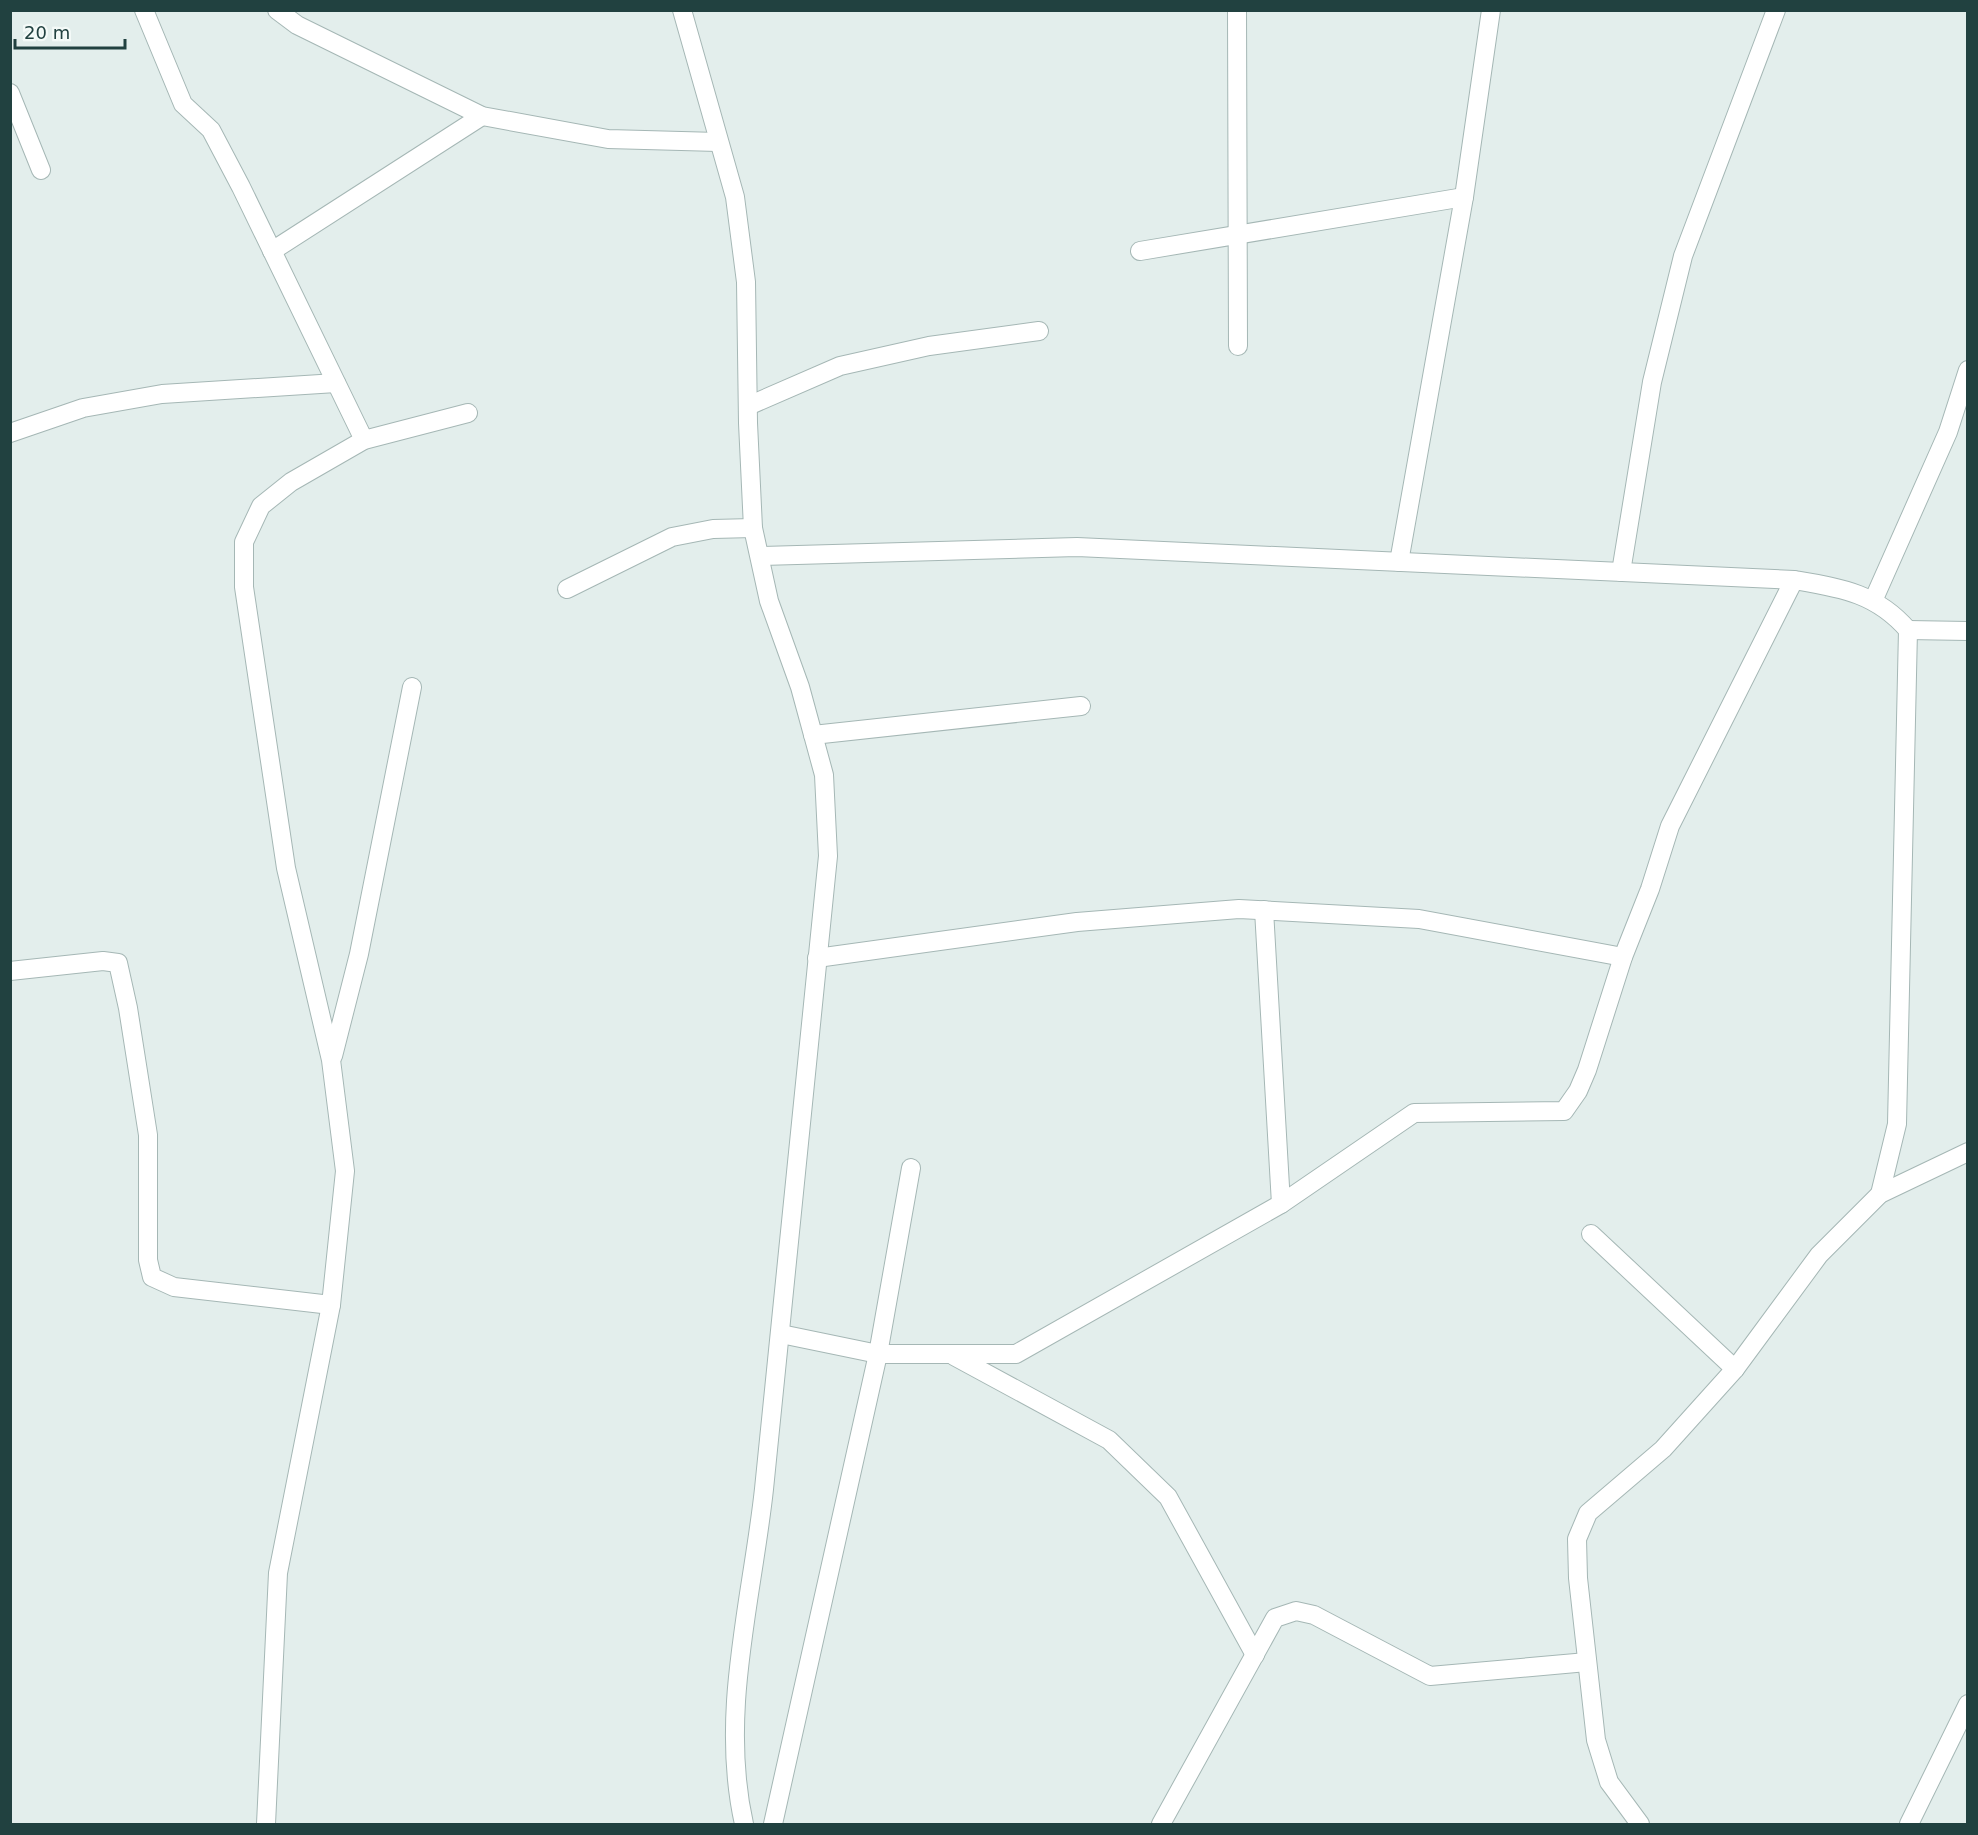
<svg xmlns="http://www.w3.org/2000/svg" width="1978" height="1835" viewBox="0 0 1978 1835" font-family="'DejaVu Sans',sans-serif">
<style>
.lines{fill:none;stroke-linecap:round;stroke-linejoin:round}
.minor-casing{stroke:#a5b7b5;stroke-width:20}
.minor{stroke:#fff;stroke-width:18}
</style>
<rect width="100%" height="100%" fill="#e3eeec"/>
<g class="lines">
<defs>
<g id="minor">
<polyline points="144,10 183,104 211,130 241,187 364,440"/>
<polyline points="277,10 297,25 482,116 608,139 718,142"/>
<path d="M682 10 735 197 746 282 748 423 753 528 769 601 800 687 824 775 828 856C805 1067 787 1278 764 1489 752 1600 719 1713 744 1824"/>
<polyline points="1237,10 1238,346"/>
<polyline points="10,93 41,170"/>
<polyline points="272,251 482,116"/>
<polyline points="1140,251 1464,197"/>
<polyline points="748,406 840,366 929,346 1039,331"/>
<polyline points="10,433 83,408 162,394 336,383"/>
<path d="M760 556 1077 547 1794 580C1841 588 1876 593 1908 630L1897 1124 1880 1194"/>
<polyline points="1399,562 1464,197 1491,10"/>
<polyline points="1621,572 1652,382 1683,256 1776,10"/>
<polyline points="567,589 672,537 713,529 753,528"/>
<polyline points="1873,601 1948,432 1968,370"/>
<polyline points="1908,630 1968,631"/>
<polyline points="813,735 1081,706"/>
<polyline points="1264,910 1281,1204"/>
<polyline points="817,958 1077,922 1239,909 1419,919 1623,957"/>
<polyline points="10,971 103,961 118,963 128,1008 148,1135 148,1260 152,1277 174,1287 331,1305"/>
<polyline points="333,1056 359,954 412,687"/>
<polyline points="1591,1234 1735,1369"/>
<polyline points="781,1334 878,1354 1016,1354 1281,1204 1414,1113 1564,1111 1578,1091 1587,1070 1623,957 1650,889 1670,826 1794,580"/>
<polyline points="954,1356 1109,1440 1168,1497 1255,1655"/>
<polyline points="266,1824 278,1573 331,1305 345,1171 331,1060 286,868 244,587 244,542 261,506 291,482 364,440 468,413"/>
<polyline points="773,1824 878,1354 911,1168"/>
<polyline points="1161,1824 1275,1618 1296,1611 1314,1615 1430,1676 1587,1662"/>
<polyline points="1640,1824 1609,1782 1596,1740 1578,1578 1577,1539 1588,1513 1663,1449 1735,1369 1819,1255 1880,1194 1968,1152"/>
<polyline points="1909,1824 1968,1704"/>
</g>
</defs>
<use href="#minor" class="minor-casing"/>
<use href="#minor" class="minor"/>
</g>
<rect width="1978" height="1835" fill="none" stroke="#214140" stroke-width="24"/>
<path d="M15 39v9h110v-9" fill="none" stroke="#214140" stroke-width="3"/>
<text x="24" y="39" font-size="18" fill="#214140" stroke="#f4faf8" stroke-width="4.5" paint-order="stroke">20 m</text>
</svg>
